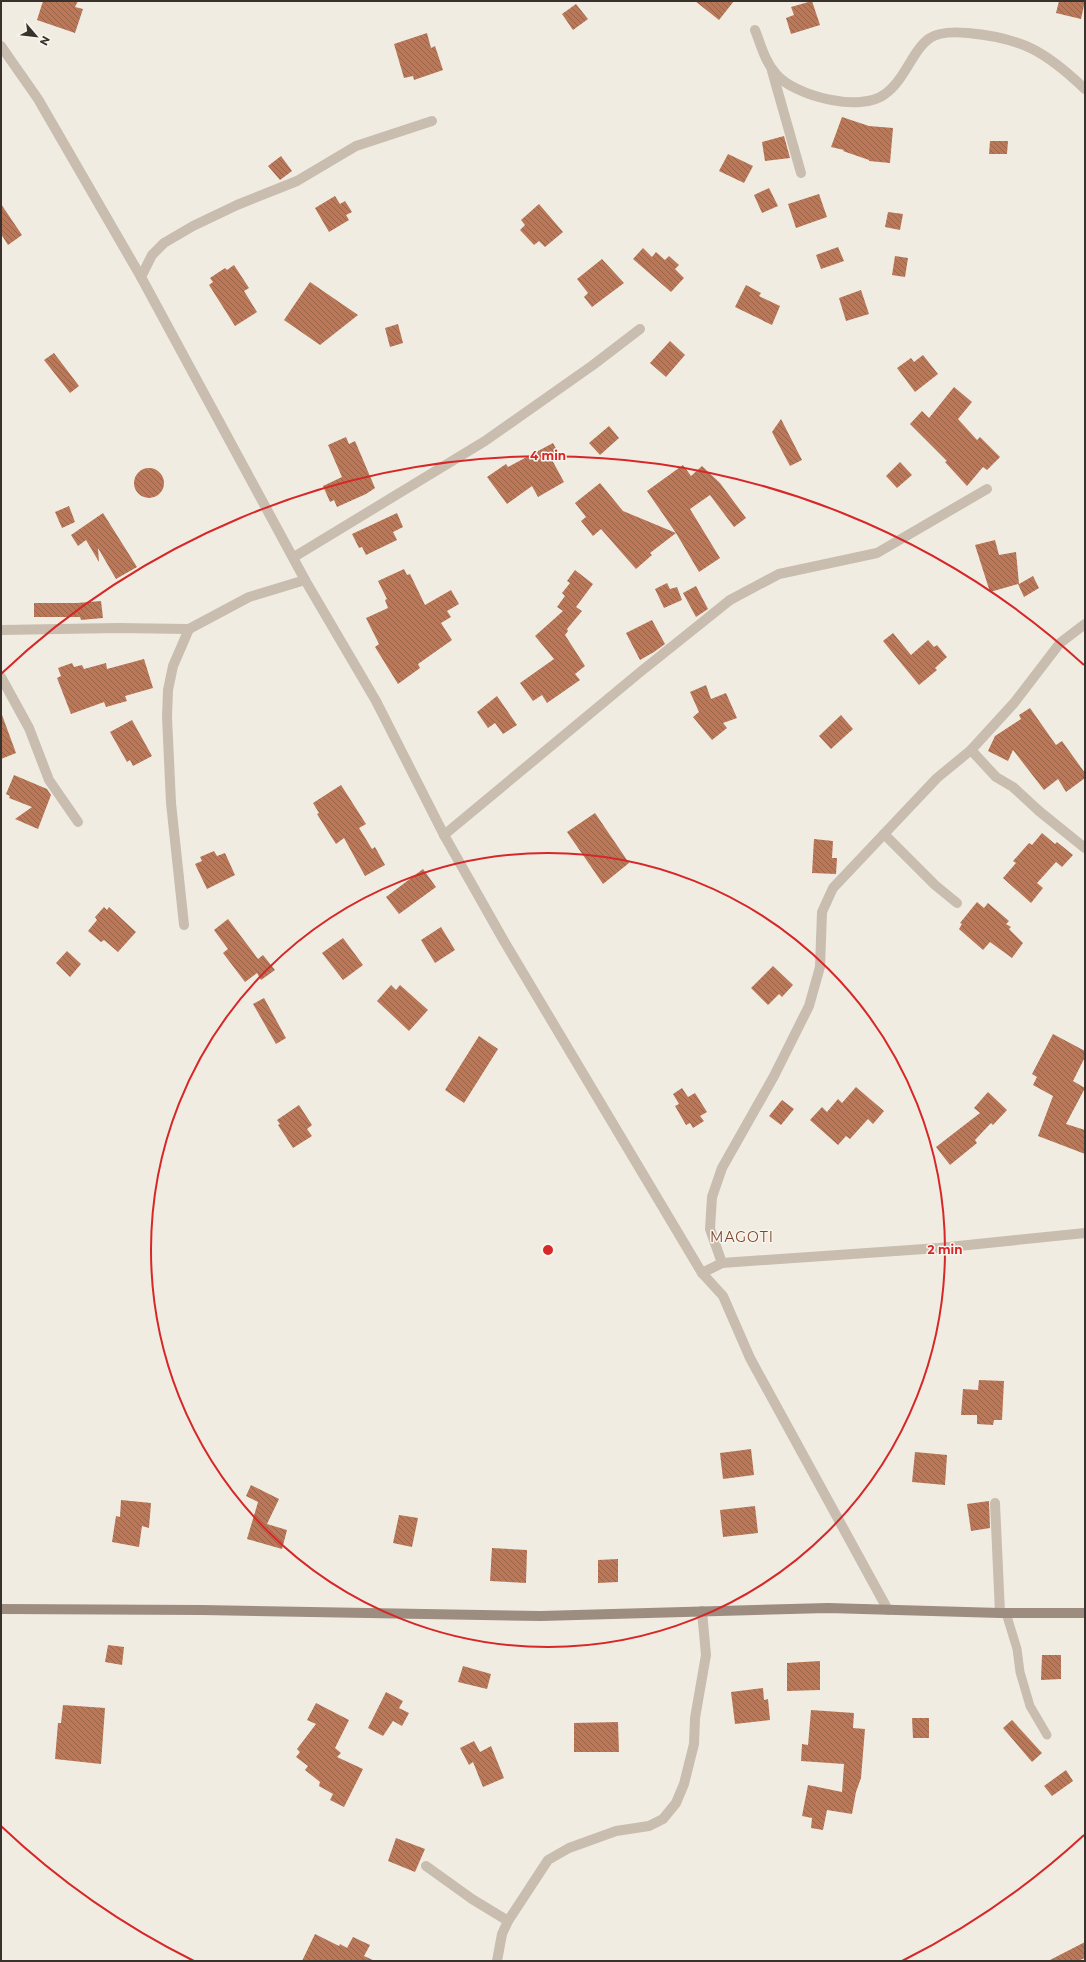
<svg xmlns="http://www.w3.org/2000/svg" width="1086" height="1962" viewBox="0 0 1086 1962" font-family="Montserrat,sans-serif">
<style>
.building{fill:url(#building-back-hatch)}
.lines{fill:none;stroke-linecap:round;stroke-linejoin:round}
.lane{stroke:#c9bdaf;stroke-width:9}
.street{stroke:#c9bdaf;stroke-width:10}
.secondary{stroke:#9c8d80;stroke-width:10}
.ring{fill:none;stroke:#d62828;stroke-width:2}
.labels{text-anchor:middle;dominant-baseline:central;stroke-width:3;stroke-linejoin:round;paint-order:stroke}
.quarter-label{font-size:14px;letter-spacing:1px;fill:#7f482d;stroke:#f9f5ee}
.centre{fill:#d62828;stroke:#f9f5ee;stroke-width:2}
.ring-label{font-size:12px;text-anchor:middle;font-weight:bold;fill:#d62828;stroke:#f9f5ee;stroke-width:3;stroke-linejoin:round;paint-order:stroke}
</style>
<defs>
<pattern id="building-back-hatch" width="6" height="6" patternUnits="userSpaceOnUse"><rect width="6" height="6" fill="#ba7858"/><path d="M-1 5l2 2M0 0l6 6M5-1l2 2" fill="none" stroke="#986349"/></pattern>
</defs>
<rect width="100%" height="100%" fill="#f1ece2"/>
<g class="building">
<polygon points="43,1 78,1 75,7 83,9 75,33 37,20"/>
<polygon points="695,1 734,1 719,20"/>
<polygon points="812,1 820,25 791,34 786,18 794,15 791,7"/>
<polygon points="1059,1 1085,1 1081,19 1056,13"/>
<polygon points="576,4 588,19 573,30 562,14"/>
<polygon points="427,33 431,48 435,46 443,70 414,80 413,76 404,78 394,44"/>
<polygon points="842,117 869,126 893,128 890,163 869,161 869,160 843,151 844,150 831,147"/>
<polygon points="784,136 790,158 765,161 762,142"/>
<polygon points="990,141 1008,141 1007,154 989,154"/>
<polygon points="728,154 753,166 744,183 719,171"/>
<polygon points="281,156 292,171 280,180 268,166"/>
<polygon points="769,188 778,206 762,213 754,195"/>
<polygon points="819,194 827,217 796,228 788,204"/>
<polygon points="335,196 340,204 345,201 352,212 346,215 349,220 329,232 315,208"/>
<polygon points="1,204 22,235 8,245 1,234"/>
<polygon points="539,204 563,232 545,247 539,241 534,245 520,230 525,225 521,220"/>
<polygon points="888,212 903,214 900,230 885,227"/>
<polygon points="838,247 844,261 821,269 816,255"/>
<polygon points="643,248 652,257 656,252 665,260 669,256 679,265 675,269 684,278 671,292 633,259"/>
<polygon points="895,256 908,258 905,277 892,275"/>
<polygon points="602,259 624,283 592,307 584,297 588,293 577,279"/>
<polygon points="234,265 249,288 244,291 257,312 235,326 209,285 213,282 210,278 225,268 227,270"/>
<polygon points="310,282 358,315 320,345 284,320"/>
<polygon points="746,285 761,293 759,296 780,306 772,325 735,307"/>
<polygon points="861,290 869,314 846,321 839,298"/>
<polygon points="398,324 403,343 390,347 385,328"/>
<polygon points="670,341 685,355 666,377 650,363"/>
<polygon points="54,353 79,386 70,393 44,360"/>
<polygon points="923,355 938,374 915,392 897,368 911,358 914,362"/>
<polygon points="954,387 972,402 958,419 977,440 980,437 1000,457 987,470 983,467 967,486 945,462 947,461 910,424 922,411 929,418"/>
<polygon points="781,419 802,460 790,466 772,432"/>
<polygon points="609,426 619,438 600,455 589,443"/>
<polygon points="346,437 349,444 355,441 375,488 366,494 337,507 334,500 330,502 323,486 342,477 328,445"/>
<polygon points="553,443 560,456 552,460 564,482 538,497 532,486 507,504 487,477 506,464 508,467"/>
<polygon points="900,462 912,475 897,488 886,476"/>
<polygon points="683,465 691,476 702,466 720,483 746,518 734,527 710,495 690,509 720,558 699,572 676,533 650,553 652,555 636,569 601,529 593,536 581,521 586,517 575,503 600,483 623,511 676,533 647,491"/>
<circle cx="149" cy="483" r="15"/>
<polygon points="69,506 75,522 62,528 55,512"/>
<polygon points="103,513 137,567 116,579 98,548 99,562 86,540 78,546 71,535"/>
<polygon points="397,513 403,527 393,532 397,540 366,555 362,547 359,548 352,534"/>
<polygon points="995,540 999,555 1016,552 1019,584 1033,576 1039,588 1024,597 1018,584 990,592 975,545"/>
<polygon points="404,569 407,575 410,574 425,605 451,590 459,604 447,611 451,617 441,623 452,640 418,664 420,668 398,684 375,647 379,644 366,618 388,608 385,600 387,599 378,581"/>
<polygon points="575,570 593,584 576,607 582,611 567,629 568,631 565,635 585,666 575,674 580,680 547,703 542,695 533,701 520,683 554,659 535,636 563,611 557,607 565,596 562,593 570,583 567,581"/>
<polygon points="667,583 670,589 677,587 682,600 664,608 655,589"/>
<polygon points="696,586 708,609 696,617 683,593"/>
<polygon points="101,601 103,618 81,620 80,617 34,617 34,603 77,603"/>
<polygon points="652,620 665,644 654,652 640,660 626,633"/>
<polygon points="893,633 911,655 928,640 934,647 937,645 947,657 935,668 937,670 919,685 883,641"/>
<polygon points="144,659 153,688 125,696 127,701 106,707 104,702 71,714 57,678 61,676 58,668 72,663 74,667 82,665 84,669 106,663 107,669"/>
<polygon points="706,685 711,699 726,693 737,718 723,723 727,728 712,740 693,717 699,712 690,692"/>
<polygon points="497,696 517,725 503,734 495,723 488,728 477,712"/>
<polygon points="1030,708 1056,745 1062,741 1085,773 1085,778 1066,792 1058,779 1044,790 1013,750 1008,761 988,751 995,736 1021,719 1019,715"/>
<polygon points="2,715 16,753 1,759 1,716"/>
<polygon points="841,715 853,729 831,749 819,736"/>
<polygon points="132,720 152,756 133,766 130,760 127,762 110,732"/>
<polygon points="14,775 47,789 51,795 38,829 15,819 32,807 9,798 10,796 6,794"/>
<polygon points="341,785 366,824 359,828 372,849 375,847 385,865 365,876 344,838 336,844 317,814 319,813 313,803"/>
<polygon points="595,813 629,863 603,884 567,832"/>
<polygon points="1042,833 1055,844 1057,842 1073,855 1062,867 1056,862 1037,883 1043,888 1031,903 1003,878 1016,863 1013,861 1029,843 1032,845"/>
<polygon points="814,839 833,841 832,858 837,858 836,874 812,873"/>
<polygon points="214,851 217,856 225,853 235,875 207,889 195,864 202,861 200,857"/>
<polygon points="423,869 436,887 399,914 386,897"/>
<polygon points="977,902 984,908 988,903 1009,921 1006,924 1011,927 1009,929 1023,943 1012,958 990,942 983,950 959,929 962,924 960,923"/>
<polygon points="104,907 107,910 109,907 136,932 118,952 104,940 101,942 88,931 97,920 95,917"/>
<polygon points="228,919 258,959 263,955 275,970 261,980 257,973 245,982 223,953 228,949 214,930"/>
<polygon points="441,927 455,950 435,963 421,940"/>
<polygon points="343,938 363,965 343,980 322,953"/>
<polygon points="67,951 81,964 70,977 56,963"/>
<polygon points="773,966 793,985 782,997 779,994 768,1005 751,988"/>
<polygon points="391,985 396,990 400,985 428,1010 409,1031 377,1001"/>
<polygon points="264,998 286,1038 276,1044 253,1004"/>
<polygon points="1053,1034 1085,1051 1085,1057 1073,1081 1085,1088 1066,1124 1085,1130 1085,1154 1038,1136 1053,1096 1033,1085 1037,1077 1032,1074"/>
<polygon points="479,1036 498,1049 464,1103 445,1090"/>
<polygon points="856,1087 884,1111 873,1124 868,1119 850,1139 846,1136 838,1145 810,1120 822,1107 827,1112 838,1099 842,1103"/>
<polygon points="682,1088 688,1097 695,1093 707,1112 700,1116 704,1121 693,1128 690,1123 686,1125 675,1106 679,1104 673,1094"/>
<polygon points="988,1092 1007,1110 993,1125 991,1123 975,1140 977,1143 950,1165 936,1147 980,1113 974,1108"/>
<polygon points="782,1100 794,1109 781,1125 769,1116"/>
<polygon points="299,1105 312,1125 307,1129 312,1136 293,1148 278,1125 280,1124 277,1120"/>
<polygon points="979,1380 1004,1381 1002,1420 994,1420 993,1425 977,1424 977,1415 961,1415 963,1389 978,1390"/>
<polygon points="751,1449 754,1475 723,1479 720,1453"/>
<polygon points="915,1452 947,1455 945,1485 912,1482"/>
<polygon points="251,1485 279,1499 267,1524 287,1530 282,1549 247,1539 258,1502 246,1496"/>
<polygon points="121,1500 151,1503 149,1528 142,1526 139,1547 112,1542 116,1516 120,1517"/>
<polygon points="989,1501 990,1528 971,1531 967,1504"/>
<polygon points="755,1506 758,1533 723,1537 720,1510"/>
<polygon points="399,1515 418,1518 412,1547 393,1543"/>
<polygon points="492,1548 527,1550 526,1583 490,1581"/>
<polygon points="618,1559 618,1582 598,1583 598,1560"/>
<polygon points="108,1645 124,1647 122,1665 105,1662"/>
<polygon points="1042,1655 1061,1655 1061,1679 1041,1680"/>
<polygon points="820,1661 820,1690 787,1691 787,1663"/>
<polygon points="463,1666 491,1674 487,1689 458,1682"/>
<polygon points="763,1688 764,1700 768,1699 770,1720 735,1724 731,1692"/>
<polygon points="386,1692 403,1701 399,1708 409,1713 402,1726 393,1721 383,1736 368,1728"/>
<polygon points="316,1703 349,1720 335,1748 341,1753 337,1757 363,1769 344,1807 330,1800 333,1794 319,1786 320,1782 305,1770 308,1766 296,1757 300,1752 297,1749 316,1724 307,1720"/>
<polygon points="63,1705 105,1708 101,1764 55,1759 58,1723 61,1723"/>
<polygon points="811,1710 854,1713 853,1728 865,1729 861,1778 856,1792 852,1814 827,1810 823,1830 811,1828 812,1818 802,1816 808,1785 842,1792 844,1764 801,1761 802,1744 808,1745"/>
<polygon points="912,1718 929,1718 929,1738 913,1738"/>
<polygon points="1012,1720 1042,1753 1032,1762 1003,1728"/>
<polygon points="618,1722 619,1752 574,1752 574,1723"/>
<polygon points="474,1741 480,1752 491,1746 504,1778 483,1787 473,1762 469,1765 460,1748"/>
<polygon points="1066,1770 1073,1781 1052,1796 1044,1786"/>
<polygon points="396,1838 425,1849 415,1872 388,1861"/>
<polygon points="315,1934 339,1946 340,1944 347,1948 353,1937 370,1945 364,1956 375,1961 302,1961"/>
<polygon points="1085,1942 1085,1958 1078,1961 1048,1961"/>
</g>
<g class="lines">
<polyline class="lane" points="1006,1613 1017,1649 1020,1672 1030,1706 1047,1735"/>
<g class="street">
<path d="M755 30C761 45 765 62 776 74 794 96 861 113 885 94 905 80 913 49 930 38 940 31 957 32 968 33 1023 38 1046 52 1085 89"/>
<polyline points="1,46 38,99 141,277 305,580 376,701 444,835 504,941 702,1273 723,1296 750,1358 888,1610"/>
<polyline points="772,71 801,173"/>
<polyline points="141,277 152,255 164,243 193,226 237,205 297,181 356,146 432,121"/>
<polyline points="294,557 485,441 593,365 640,329"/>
<polyline points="1,630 118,628 189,629 249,597 305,580"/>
<polyline points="1,677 29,728 49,780 78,822"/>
<polyline points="971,750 996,777 1013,787 1039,811 1085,848"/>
<polyline points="884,834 935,885 957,903"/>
<polyline points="444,835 639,673 730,600 779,574 877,553 987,489"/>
<polyline points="184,925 171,803 167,717 168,690 173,666 189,629"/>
<polyline points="722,1263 710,1229 712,1197 722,1168 774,1076 809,1006 820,967 822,912 833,888 937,778 971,750 1014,703 1060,643 1085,624"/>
<polyline points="702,1273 722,1263 939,1248 1085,1233"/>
<polyline points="995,1503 1000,1613"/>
<polyline points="426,1866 472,1899 508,1921"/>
<polyline points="497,1961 502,1934 508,1921 548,1860 569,1848 616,1831 649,1826 663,1819 676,1803 684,1784 694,1744 695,1718 706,1655 702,1611"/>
</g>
<polyline class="secondary" points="1,1609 202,1610 541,1616 828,1608 1000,1613 1085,1613"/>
</g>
<g class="ring">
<circle cx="548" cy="1250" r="397"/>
<path d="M1084 1835A794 794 0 0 1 902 1961M194 1961A794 794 0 0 1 1 1826M1 674A794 794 0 0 1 1084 665"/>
</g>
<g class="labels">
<g class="quarter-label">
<text x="742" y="1237">MAGOTI</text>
</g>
</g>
<circle cx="548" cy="1250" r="6" class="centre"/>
<g class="ring-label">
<text x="548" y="460">4 min</text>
<text x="945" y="1254">2 min</text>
</g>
<rect width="1086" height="1962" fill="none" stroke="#38312c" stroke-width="4"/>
<g transform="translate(36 36) rotate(118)" stroke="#f9f5ee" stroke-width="3" paint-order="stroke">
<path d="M0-3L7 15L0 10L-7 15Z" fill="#38312c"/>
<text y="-6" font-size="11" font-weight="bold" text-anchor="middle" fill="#38312c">N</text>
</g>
</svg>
